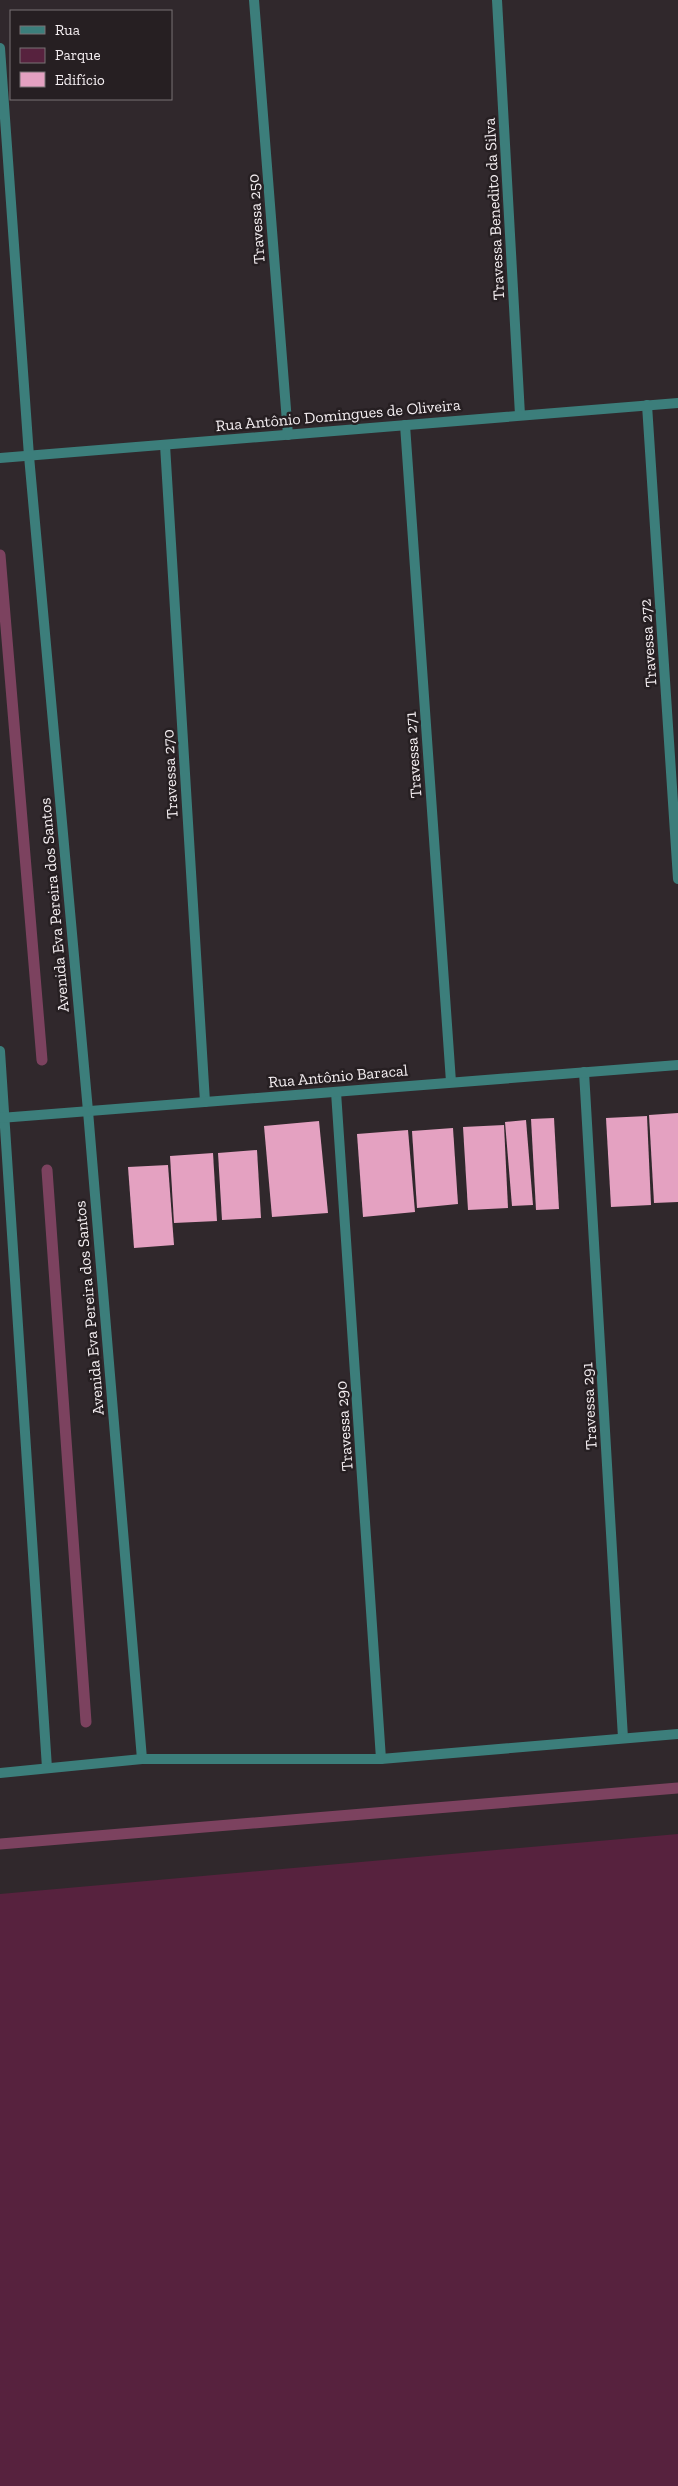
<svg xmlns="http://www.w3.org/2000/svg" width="678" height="2486" viewBox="0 0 678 2486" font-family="'Zilla Slab',serif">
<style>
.green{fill:#57223e}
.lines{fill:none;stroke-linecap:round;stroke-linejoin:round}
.stream{stroke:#7c425f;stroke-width:11}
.building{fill:#e4a1c1}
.minor{stroke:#3c7e7b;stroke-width:10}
.labels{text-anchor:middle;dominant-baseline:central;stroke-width:5;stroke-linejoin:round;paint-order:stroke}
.street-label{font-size:16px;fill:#f5eff2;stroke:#261f22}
</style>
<rect width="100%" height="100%" fill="#30282c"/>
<polygon class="green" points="678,1834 678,2486 0,2486 0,1894"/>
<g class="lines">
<g class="stream">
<polyline points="0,555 42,1060"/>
<polyline points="47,1170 86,1722"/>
<polyline points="0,1844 678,1788"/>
</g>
</g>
<g class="building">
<polygon points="678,1113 678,1202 654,1203 649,1115"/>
<polygon points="647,1116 651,1205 611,1207 606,1118"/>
<polygon points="554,1118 559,1209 536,1210 531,1119"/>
<polygon points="526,1120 533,1205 512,1206 505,1122"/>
<polygon points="319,1121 328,1213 272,1217 264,1126"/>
<polygon points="504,1125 508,1208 468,1210 463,1127"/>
<polygon points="453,1128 458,1204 417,1208 412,1131"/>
<polygon points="408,1130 415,1212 363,1217 357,1134"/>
<polygon points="257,1150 261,1218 222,1220 218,1153"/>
<polygon points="213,1153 217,1221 174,1223 170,1156"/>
<polygon points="168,1165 174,1245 134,1248 128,1167"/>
</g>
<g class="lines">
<g class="minor">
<polyline points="254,0 288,435"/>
<polyline points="497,0 520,415"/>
<polyline points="0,48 29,456 88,1111 142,1759"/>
<polyline points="647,405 678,879"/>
<polyline points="405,425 451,1082"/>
<polyline points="165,445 205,1102"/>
<polyline points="0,458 678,403"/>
<polyline points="0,1051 47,1768"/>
<polyline points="584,1072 623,1738"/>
<polyline points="336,1092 381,1759"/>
<polyline points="0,1118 678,1065"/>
<polyline points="0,1773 142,1759 381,1759 678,1734"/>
</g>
</g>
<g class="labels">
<g class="street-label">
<text transform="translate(494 209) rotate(-93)">Travessa Benedito da Silva</text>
<text transform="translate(256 219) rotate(-94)">Travessa 250</text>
<text transform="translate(338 415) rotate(-5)">Rua Antônio Domingues de Oliveira</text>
<text transform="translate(648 643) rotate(-94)">Travessa 272</text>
<text transform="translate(413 755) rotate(-94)">Travessa 271</text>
<text transform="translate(170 774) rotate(-93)">Travessa 270</text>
<text transform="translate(54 905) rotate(-95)">Avenida Eva Pereira dos Santos</text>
<text transform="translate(338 1076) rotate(-5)">Rua Antônio Baracal</text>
<text transform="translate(89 1308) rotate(-95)">Avenida Eva Pereira dos Santos</text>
<text transform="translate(589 1406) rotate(-93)">Travessa 291</text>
<text transform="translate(344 1426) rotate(-94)">Travessa 290</text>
</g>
</g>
<rect x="10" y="10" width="162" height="90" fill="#261f22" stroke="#797275"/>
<rect x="20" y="26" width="25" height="8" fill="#3c7e7b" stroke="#797275"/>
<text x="55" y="35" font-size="15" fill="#f5eff2">Rua</text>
<rect x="20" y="48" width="25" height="15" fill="#57223e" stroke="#797275"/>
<text x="55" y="60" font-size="15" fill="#f5eff2">Parque</text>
<rect x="20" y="72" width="25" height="15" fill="#e4a1c1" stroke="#797275"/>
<text x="55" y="85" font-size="15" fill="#f5eff2">Edifício</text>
</svg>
